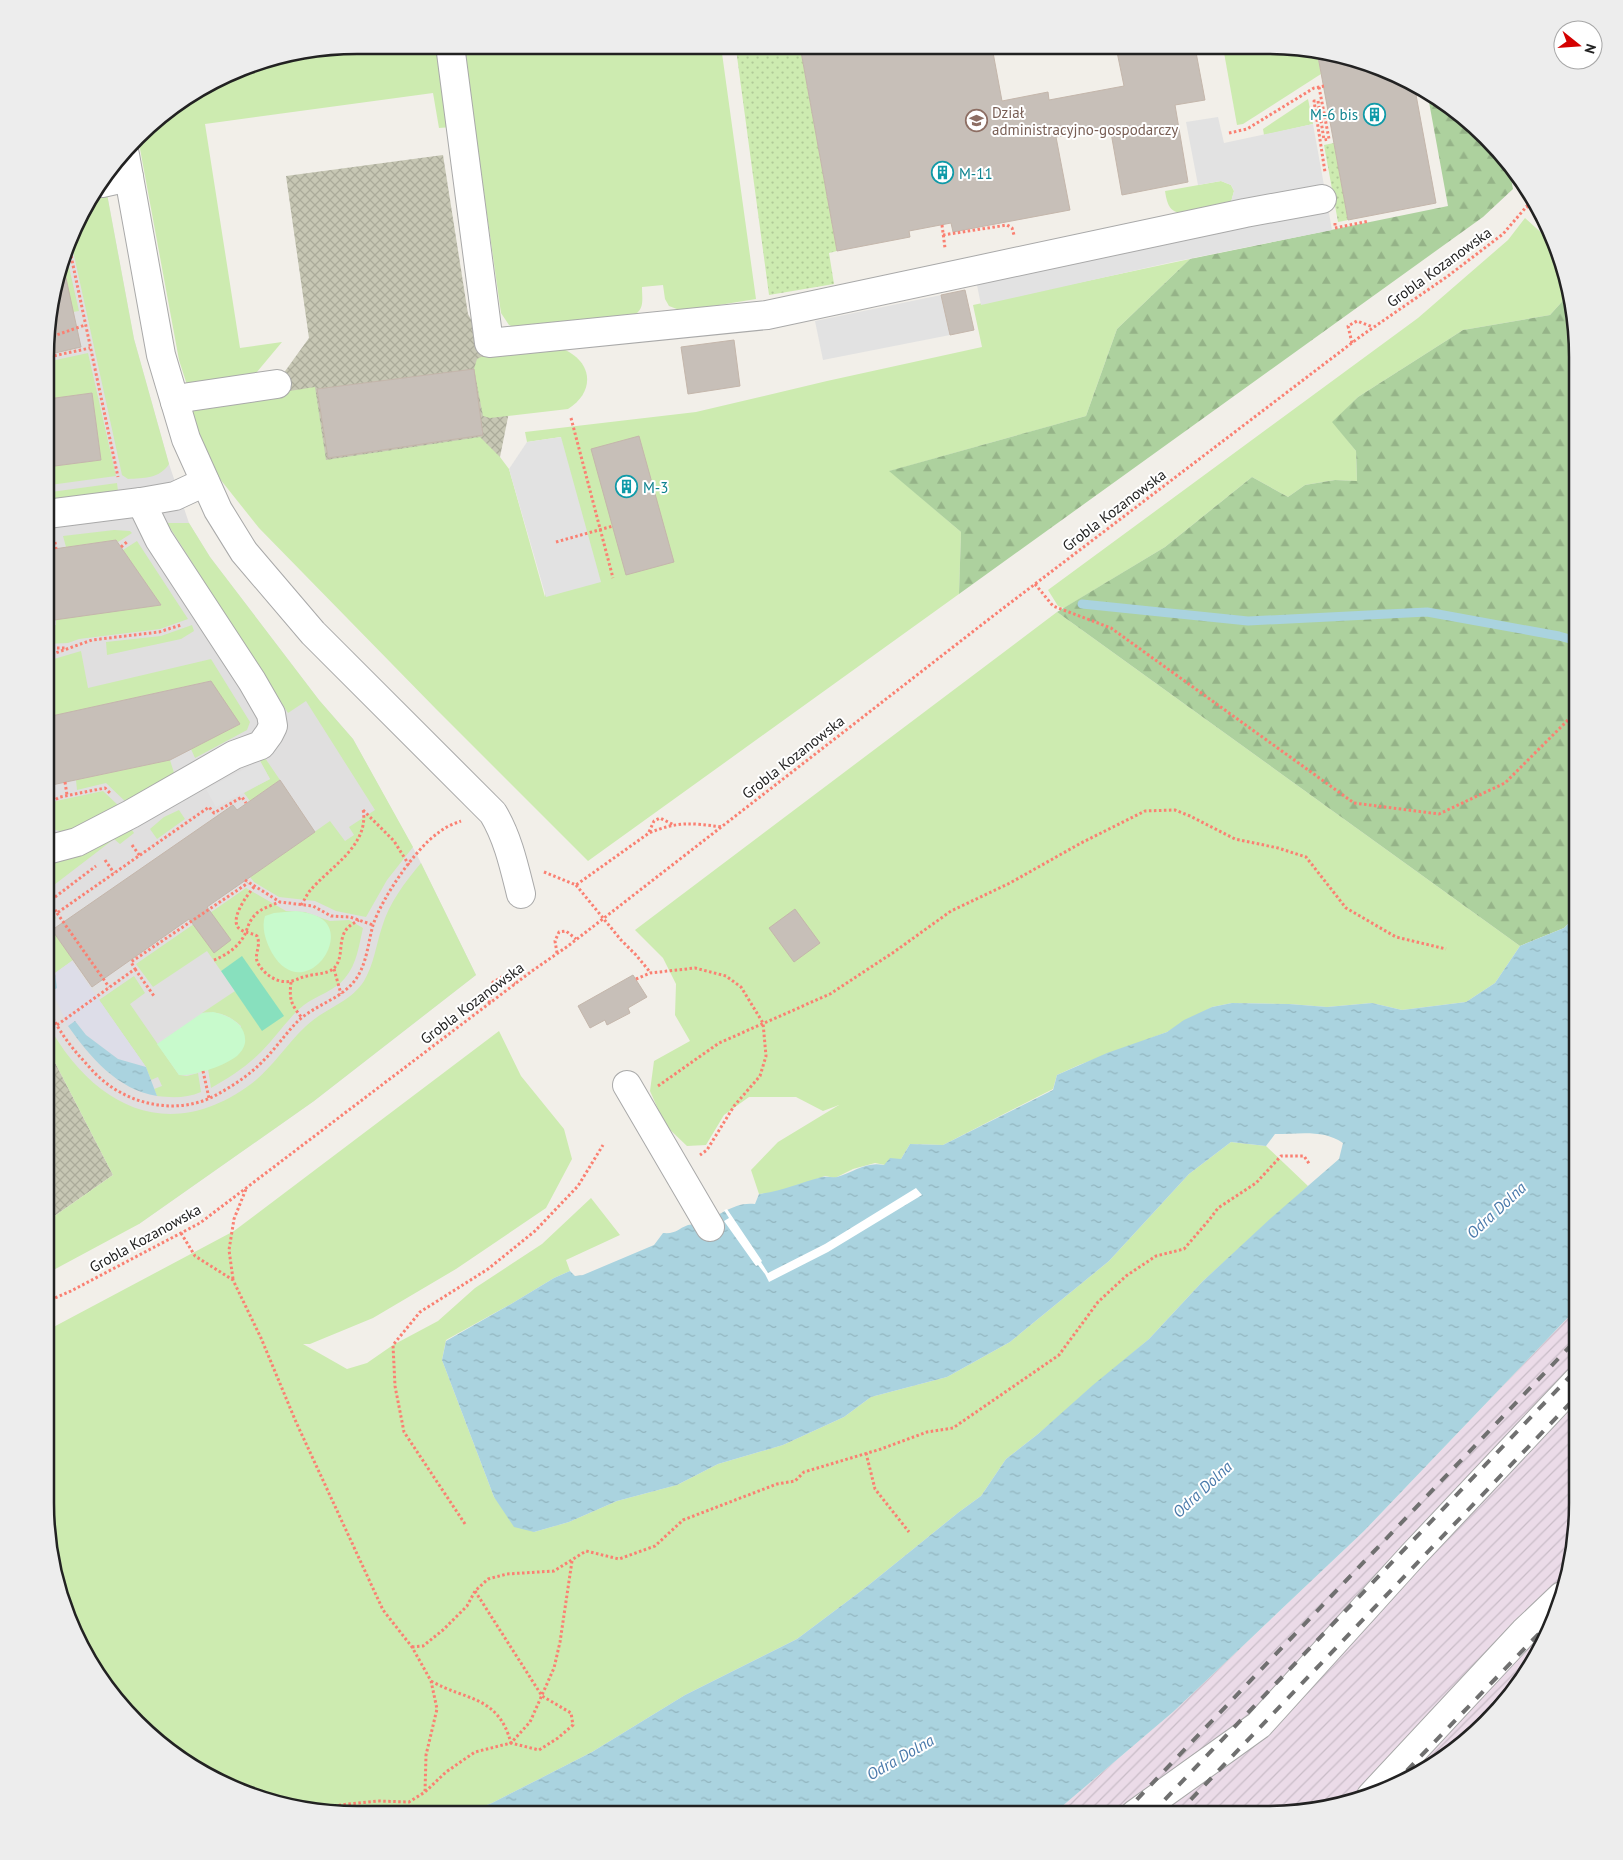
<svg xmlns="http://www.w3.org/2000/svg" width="1623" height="1860" viewBox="0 0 1623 1860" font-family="'PT Sans',sans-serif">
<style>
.residential{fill:#e0dfdf}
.industrial{fill:url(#industrial-furrows)}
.construction{fill:url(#construction-cross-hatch)}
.grass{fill:#cdebb0}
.forest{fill:url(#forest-firs)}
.park{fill:#c8facc}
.garden{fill:url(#garden-dots)}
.pitch{fill:#88e0be}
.parking{fill:#e2e2e2}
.plaza{fill:#dddde8}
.water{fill:url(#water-ripples)}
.pier{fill:#fff}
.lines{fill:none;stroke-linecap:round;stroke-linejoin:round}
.stream{stroke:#aad3df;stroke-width:9}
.building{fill:#c7bfb8;stroke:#c4b6ab}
.minor-casing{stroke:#a9a9a9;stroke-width:30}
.path{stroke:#fa8072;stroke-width:3;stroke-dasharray:2.5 2.5;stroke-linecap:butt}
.minor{stroke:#fff;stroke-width:28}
.rail{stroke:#707070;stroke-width:4;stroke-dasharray:10 10;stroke-linecap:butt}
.labels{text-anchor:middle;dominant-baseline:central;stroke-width:4;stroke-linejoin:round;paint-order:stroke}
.education-label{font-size:15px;fill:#785e54;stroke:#fff;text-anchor:start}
.culture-label{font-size:15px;fill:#0d838f;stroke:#fff;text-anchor:start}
.street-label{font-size:15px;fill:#222;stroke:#fff}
.water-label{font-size:16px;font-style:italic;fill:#4a7aab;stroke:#fff}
.rim{fill:none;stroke:#222;stroke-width:2.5}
</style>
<defs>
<pattern id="industrial-furrows" width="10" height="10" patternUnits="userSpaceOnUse" patternTransform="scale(1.25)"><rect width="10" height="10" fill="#ebdbe8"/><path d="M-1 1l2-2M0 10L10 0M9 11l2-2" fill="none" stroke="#c9bcc7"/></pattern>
<pattern id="construction-cross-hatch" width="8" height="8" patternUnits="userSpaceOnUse" patternTransform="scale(1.25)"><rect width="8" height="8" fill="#c7c7b4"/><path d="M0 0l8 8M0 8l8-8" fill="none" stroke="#abab9a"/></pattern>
<pattern id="forest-firs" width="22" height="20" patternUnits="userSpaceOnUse" patternTransform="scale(1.25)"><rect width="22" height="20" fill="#add19e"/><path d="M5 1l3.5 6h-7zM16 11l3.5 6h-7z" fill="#95b388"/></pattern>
<pattern id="garden-dots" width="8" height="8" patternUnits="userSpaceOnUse" patternTransform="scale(1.25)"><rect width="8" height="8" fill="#cdebb0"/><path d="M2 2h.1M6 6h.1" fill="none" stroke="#b0c997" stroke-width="1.8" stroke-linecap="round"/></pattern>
<pattern id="water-ripples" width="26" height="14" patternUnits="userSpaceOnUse" patternTransform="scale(1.25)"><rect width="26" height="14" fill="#aad3df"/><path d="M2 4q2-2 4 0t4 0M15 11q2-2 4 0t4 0" fill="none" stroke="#92b5bf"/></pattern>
</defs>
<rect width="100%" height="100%" fill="#f2efe9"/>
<polygon class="residential" points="99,186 107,194 134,339 169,464 189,523 210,557 319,700 353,739 417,855 476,975 314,1101 139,1224 46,1045 48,316 87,201"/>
<polygon class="industrial" points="1577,1308 1577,1523 1567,1584 1536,1659 1500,1709 1439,1763 1366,1799 1286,1814 1053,1814 1173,1712 1364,1531"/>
<g class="construction">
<polygon points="443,155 468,314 504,382 509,412 500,457 494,473 259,528 283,374 309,338 286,176"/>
<polygon points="46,1045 113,1175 46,1222"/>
</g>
<g class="grass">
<polygon points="357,45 439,45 452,127 439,128 433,93 205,124 240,348 282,342 252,378 187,385 179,360 138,138 151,122 256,62"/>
<path d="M463 45 721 46 756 299 682 311 669 306 665 299 663 285 642 287C642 300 645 309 633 316L518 329 509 325 501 313Z"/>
<polygon points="1223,47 1307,48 1317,51 1321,74 1243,124 1237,125"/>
<polygon points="1308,99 1313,124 1264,135 1263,129"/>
<path d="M1221 181 1231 185 1234 191 1231 202 1224 205 1183 213C1169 213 1167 203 1165 191Z"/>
<path d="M107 194 134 339 169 464C159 479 144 478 128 479L122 475 72 246 85 207 96 203 97 196Z"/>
<polygon points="1525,218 1556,246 1562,257 1569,294 1550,315 1463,330 1358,397 1333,422 1356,451 1357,481 1335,480 1305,485 1288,497 1252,477 1165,547 1064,608 1058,606 1048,590 1418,318 1508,240"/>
<polygon points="67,258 79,311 73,312 75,321 48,329 48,316 54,298 69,294 64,269"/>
<polygon points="1190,259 1117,329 1086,416 890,471 961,532 959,594 588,861 436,709 259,528 216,474 202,444 192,416 194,408 198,405 315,387 326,460 480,437 500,457 509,469 545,597 561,437 527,442 525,432 696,412 827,381 982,347 973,305"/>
<polygon points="48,348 51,361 88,353 116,476 50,485 47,467 101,460 92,393 48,399"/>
<path d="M560 348C592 359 597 391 568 409L490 418 483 416 474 369 477 359 481 357Z"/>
<polygon points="117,483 118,491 52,500 51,492"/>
<polygon points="167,523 189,523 210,557 319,700 353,739 413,847 387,880 366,917 336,911 315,901 279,897 254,882 250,877 330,821 345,841 354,835 349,827 375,810 306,701 288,713"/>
<polygon points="114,530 130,531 132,533 118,542 116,540 66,547 63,536"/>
<polygon points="137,541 188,619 160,629 79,639 68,643 47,644 47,627 56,625 56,619 161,605 123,550"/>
<polygon points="1057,612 1520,946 1495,983 1466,1002 1402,1010 1372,1003 1327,1007 1289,1004 1232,1003 1212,1007 1167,1032 1079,1065 1057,1075 1053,1089 943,1145 910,1144 901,1159 885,1165 875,1163 853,1169 835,1178 825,1176 779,1192 759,1194 751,1170 778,1142 839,1105 823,1111 796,1097 749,1097 724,1115 706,1145 687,1146 665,1125 650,1091 654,1061 690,1041 675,1015 676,984 663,958 635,930"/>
<polygon points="192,625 194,631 181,639 107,655 106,642 161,636"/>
<polygon points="81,651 88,688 211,659 250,722 247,730 195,758 191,749 240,724 210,681 47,717 47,661"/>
<polygon points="265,758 280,780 250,801 244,793 270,779 260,761"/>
<polygon points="170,760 175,776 128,804 106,783 77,790 76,780"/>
<path d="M103 791 121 808 65 832C47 830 47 823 47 807L56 801Z"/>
<polygon points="179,810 185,819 157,839 150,829 164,817"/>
<polygon points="130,827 134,833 120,844 114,839 50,888 52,891 47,894 47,864 66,859"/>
<path d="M421 863 476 975 314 1101 139 1224 46 1274V1222L113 1175 46 1045 47 1023C92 1105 167 1146 251 1084 272 1068 286 1045 305 1027 323 1009 350 1003 364 981 374 964 376 945 382 927 389 903 405 882 421 863Z"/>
<path d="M246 888 286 911 305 912 330 921 349 920 363 928C359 945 357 964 345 978 335 991 317 995 304 1005 287 1019 276 1037 261 1052 246 1067 229 1078 211 1088L208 1069 236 1056 241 1026C229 1015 218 1011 202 1013L235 991 262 1030 242 957 221 971 207 951 153 987 136 964Z"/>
<polygon points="50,908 56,918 48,924 73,960 55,973 52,952 47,949 47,910"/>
<path d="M134 976 145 993 130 1004 179 1075 187 1076 198 1073 201 1092C187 1098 173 1098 157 1096L154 1089 162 1086 158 1077 151 1080 146 1067 99 1000Z"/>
<polygon points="499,1031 521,1076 564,1129 572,1159 546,1208 456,1269 373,1318 310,1344 303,1344 347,1369 367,1363 393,1345 438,1321 475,1288 542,1244 591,1198 620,1235 566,1260 570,1271 554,1278 511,1304 446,1340 442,1360 494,1497 534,1532 569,1522 617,1501 677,1485 718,1464 783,1445 844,1417 871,1397 947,1377 1010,1342 1109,1261 1189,1174 1231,1142 1266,1146 1308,1186 1203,1281 1149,1339 1038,1434 1006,1459 981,1496 959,1512 865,1588 797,1639 685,1695 592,1752 492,1803 463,1814 337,1814 276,1804 201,1773 151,1737 97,1676 61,1603 46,1523 46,1331 234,1231"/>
</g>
<g class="forest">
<polygon points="1427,91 1486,136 1508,162 1513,189 1483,217 959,594 961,532 889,471 1086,416 1117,329 1190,259 1448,206"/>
<polygon points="1569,294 1577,337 1577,915 1564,928 1520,946 1057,612 1165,547 1252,477 1288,497 1305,485 1335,480 1357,481 1356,451 1332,422 1358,397 1463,330 1550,315"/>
</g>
<g class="park">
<path d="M296 911C304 912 315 914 322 919 351 940 302 1004 272 953 266 942 261 928 265 916L274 913Z"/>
<path d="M213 1012C228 1015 247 1024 245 1043 244 1048 241 1052 237 1056 224 1066 195 1076 179 1075L157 1044 202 1013Z"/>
</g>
<g class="garden">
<polygon points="768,46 800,46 837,251 829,253 834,284 769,295 736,49"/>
<polygon points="1334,143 1348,220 1338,222 1324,145"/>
</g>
<polygon class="pitch" points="242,956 284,1016 262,1031 221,971"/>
<g class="parking">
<polygon points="1218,117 1224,143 1313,124 1332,230 1168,263 981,305 977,285 1207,230 1224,205 1231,202 1234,191 1231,185 1221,181 1198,185 1186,122"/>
<polygon points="941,295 950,335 823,360 815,321"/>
<polygon points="561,437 601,582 546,597 509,469 527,442"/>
<polygon points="260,761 270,779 216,807 206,789"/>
</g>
<polygon class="plaza" points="72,961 146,1067 118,1059 86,1035 75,1021 68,1026 52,991 57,988 55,973"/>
<g class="water">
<path d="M1577 915V1308L1364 1531 1173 1712 1053 1814H463L492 1803 592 1752 685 1695 797 1639 865 1588 959 1512 981 1496 1006 1459 1038 1434 1093 1385 1149 1339 1203 1281 1271 1218 1339 1159 1343 1143C1324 1129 1298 1134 1275 1134L1266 1146 1231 1142 1189 1174 1109 1261 1010 1342 947 1377 871 1397 844 1417 783 1445 718 1464 677 1485 617 1501 569 1522 534 1532 514 1527 494 1497 442 1360 446 1341 511 1304 554 1278 570 1271 575 1276 583 1275 654 1245 663 1233C677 1234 677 1229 688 1225 692 1224 696 1225 700 1223 719 1217 734 1201 755 1204L759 1194C782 1191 799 1183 822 1177 827 1176 832 1178 837 1177 854 1172 866 1161 884 1165L890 1158 901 1159 910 1144 943 1145 1053 1090 1057 1075 1107 1053 1167 1032 1184 1020 1212 1007 1232 1003 1289 1004 1327 1007 1372 1003 1402 1010 1466 1002 1495 983 1520 946 1564 928Z"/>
<polygon points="47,949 52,952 57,988 52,991 47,973"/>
<path d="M75 1021 86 1035 118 1059 146 1067 157 1096C118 1090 90 1057 68 1026Z"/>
</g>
<polygon class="pier" points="916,1188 922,1195 828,1252 769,1282 765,1274 758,1265 756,1266 724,1221 729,1218 724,1210 727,1209 762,1261 761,1262 768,1273 825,1244"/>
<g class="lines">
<polyline class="stream" points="1082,604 1248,621 1427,612 1559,636 1577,641"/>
</g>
<g class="building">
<polygon points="800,46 992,47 1002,101 1048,92 1049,100 1124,86 1116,47 1195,47 1205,100 1175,105 1188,182 1122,195 1110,127 1056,137 1070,210 953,232 951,223 909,231 910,237 837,251"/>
<polygon points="1317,51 1414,84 1436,203 1348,220"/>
<polygon points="64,269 81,347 55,353 48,326 48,316"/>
<polygon points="965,290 974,330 950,335 941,295"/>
<polygon points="734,340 740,386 688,394 681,347"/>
<polygon points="474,369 483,435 328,458 317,389"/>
<polygon points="92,393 101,460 47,467 48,399"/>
<polygon points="639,436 674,562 626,575 591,449"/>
<polygon points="116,540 161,605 47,621 47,550"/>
<polygon points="211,681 240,724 170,760 47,786 47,717"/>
<polygon points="280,780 315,832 207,907 231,940 214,953 189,919 92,987 52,930 233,805 237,810"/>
<polygon points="795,909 820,943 794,962 769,928"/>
<polygon points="633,975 647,997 628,1008 630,1013 607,1025 605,1020 590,1028 578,1006"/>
</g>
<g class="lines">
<defs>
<g id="minor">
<polyline points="450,45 489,343 767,315 1245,213 1322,199"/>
<path d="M125 155 161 355 186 439 218 510 244 552 313 633 493 813C508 838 514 866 521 894"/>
<polyline points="102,183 129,177"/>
<polyline points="175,402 189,397 277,384"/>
<polyline points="47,514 141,502 175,496 205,482"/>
<polyline points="47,850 77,842 131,814 234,755 261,745 269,734 273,726 271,714 252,681 159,539 141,502"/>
<polyline points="627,1085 710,1227"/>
<polyline points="1371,1796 1524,1632 1562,1596"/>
<polyline points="1135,1814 1259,1725 1413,1555 1577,1381"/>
</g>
</defs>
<use href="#minor" class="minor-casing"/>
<g class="path">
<polyline points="1319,87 1329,139 1324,140 1318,101 1314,101 1325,172"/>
<polyline points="1229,133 1247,129 1314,88 1324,86"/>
<polyline points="1523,181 1526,186"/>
<polyline points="1527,206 1545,224"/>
<polyline points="1335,223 1335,228 1369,221"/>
<polyline points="942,225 945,248"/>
<polyline points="943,235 1007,225 1012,228 1014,235"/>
<polyline points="70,251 118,477"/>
<polyline points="48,338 53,356 90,348"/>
<polyline points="48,338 85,325"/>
<polyline points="1352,343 1348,326 1357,321 1373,327"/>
<polyline points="571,418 613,578"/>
<polyline points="55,542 56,549"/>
<polyline points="556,542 613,526"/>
<polyline points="121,547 128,541"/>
<polyline points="1035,584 1053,606 1111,628 1354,803 1439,814 1505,783 1577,711"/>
<polyline points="47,648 67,648"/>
<polyline points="47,656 92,640 159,632 181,625"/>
<polyline points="65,782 67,795"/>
<polyline points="47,804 60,797 105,788 111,794"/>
<polyline points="363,810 394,841 409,865"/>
<polyline points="649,832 654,821 660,818 674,825"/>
<polyline points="132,845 140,856"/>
<polyline points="105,860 114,873"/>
<path d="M544 872 576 885 649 833C678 821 691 823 722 827"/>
<polyline points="245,880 280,902 313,906 331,916 350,917 373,925"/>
<polyline points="576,885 621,940 636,955 650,972"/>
<path d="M254 887C247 895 227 922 241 930 246 933 252 933 257 936 262 948 252 955 259 965 266 976 279 984 292 981 297 980 301 977 307 976 314 974 327 974 333 969 343 960 339 947 343 936 345 928 352 924 359 920"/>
<polyline points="50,901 57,913 209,807 214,813 242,797 246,803"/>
<polyline points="47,903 96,866"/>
<path d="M301 905C304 901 306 896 309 892 329 867 370 846 363 809"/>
<polyline points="57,913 109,987"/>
<polyline points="557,953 555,941 559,932 566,931 576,939"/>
<path d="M214 960C227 955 240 946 246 932 248 926 250 920 255 915 261 908 271 906 279 902"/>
<polyline points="135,969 154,996"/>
<polyline points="334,969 341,994"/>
<polyline points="636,979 650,973 695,968 726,976 741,987 763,1023 766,1056 760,1076 734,1106 707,1150 700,1155"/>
<path d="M291 982C289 1000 291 1004 302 1018"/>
<polyline points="489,1003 493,982 502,977 515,984"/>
<path d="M47 1004C54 1024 67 1042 81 1058 87 1064 93 1072 99 1077 130 1106 180 1116 218 1094 234 1085 251 1074 264 1060 276 1048 286 1033 298 1021 316 1004 342 999 356 979 367 963 368 943 373 925 382 898 415 849 438 833 445 827 453 824 461 821"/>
<polyline points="57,1025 135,969 131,962 248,883"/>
<polyline points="203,1071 209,1098"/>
<polyline points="658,1086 719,1043 830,994 894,952 951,911 1010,883 1081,843 1145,811 1175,810 1190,816 1235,839 1278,848 1306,857 1346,908 1396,937 1446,949"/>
<polyline points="181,1233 195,1256 233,1280 261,1338 296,1422 383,1610 412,1647 431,1681 437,1709 426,1755 425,1792"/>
<polyline points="233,1279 229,1250 234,1219 246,1189"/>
<polyline points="46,1302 71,1291 200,1223 532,971 568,946 993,616 1361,336 1448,276 1503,234 1533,199"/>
<polyline points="866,1453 875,1489 909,1532"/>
<polyline points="465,1524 404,1432 395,1386 393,1345 420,1312 488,1269 535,1231 578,1186 603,1145"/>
<polyline points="475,1591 542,1696 571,1713 573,1725 558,1738 539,1750 511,1743 530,1722 554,1668 560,1642 572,1561"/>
<polyline points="412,1647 423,1646 443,1630 467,1606 475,1591 488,1579 507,1574 554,1571 586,1551 619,1559 655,1546 683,1520 777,1484 795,1481 804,1472 881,1449 927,1432 953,1428 1059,1355 1098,1302 1126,1276 1156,1256 1184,1249 1209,1220 1218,1208 1256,1183 1281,1156 1304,1156 1310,1165"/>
<path d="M325 1812 340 1805 377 1801 409 1802 425 1792 446 1772 475 1752 511 1743C498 1695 466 1701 431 1681"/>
</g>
<use href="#minor" class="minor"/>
<g class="rail">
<polyline points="1437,1764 1532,1664"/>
<polyline points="1393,1785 1553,1619"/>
<polyline points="1123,1814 1577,1339"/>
<polyline points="1151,1814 1577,1369"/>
<polyline points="1177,1814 1577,1396"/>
</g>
</g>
<defs>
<symbol id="building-ring" viewBox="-11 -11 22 22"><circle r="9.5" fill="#fff" stroke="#0f9aa8" stroke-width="1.5"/><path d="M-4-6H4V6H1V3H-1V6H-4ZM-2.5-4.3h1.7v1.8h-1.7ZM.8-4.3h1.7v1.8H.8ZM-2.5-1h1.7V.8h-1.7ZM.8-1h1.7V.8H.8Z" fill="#0f9aa8"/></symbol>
<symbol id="university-ring" viewBox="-11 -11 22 22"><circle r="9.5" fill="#fff" stroke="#8d6e63" stroke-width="1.5"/><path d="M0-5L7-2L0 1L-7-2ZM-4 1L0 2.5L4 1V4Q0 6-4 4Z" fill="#8d6e63"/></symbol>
</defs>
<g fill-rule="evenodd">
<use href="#building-ring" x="1362" y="102" width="25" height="25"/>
<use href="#university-ring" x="964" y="108" width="25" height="25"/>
<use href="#building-ring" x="930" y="160" width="25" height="25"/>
<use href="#building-ring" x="614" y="474" width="25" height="25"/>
</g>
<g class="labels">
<g class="education-label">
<text x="992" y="112">Dział<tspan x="992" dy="17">administracyjno-gospodarczy</tspan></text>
</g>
<g class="culture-label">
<text x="1358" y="114" text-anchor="end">M-6 bis</text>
<text x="959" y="173">M-11</text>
<text x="643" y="487">M-3</text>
</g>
<g class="street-label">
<text transform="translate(1439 267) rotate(-36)">Grobla Kozanowska</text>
<text transform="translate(1114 510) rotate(-37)">Grobla Kozanowska</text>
<text transform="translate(793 757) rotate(-38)">Grobla Kozanowska</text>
<text transform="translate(472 1003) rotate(-37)">Grobla Kozanowska</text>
<text transform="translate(145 1238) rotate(-29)">Grobla Kozanowska</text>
</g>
<g class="water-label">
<text transform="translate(1496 1210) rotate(-43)">Odra Dolna</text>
<text transform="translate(1202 1489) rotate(-43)">Odra Dolna</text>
<text transform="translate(900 1757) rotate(-30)">Odra Dolna</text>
</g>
</g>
<path d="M0 0H1623V1860H0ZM357 54H1266A303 303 0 0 1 1569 357V1503A303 303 0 0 1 1266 1806H357A303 303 0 0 1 54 1503V357A303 303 0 0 1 357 54Z" fill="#ededed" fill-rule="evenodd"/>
<path class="rim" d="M357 54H1266A303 303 0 0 1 1569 357V1503A303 303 0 0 1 1266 1806H357A303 303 0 0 1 54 1503V357A303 303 0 0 1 357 54Z"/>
<g transform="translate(1578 45) rotate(107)"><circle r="24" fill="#ffffff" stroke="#a7a7a7"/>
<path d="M0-4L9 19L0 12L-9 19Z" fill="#d40000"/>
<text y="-8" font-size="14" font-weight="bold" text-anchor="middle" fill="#222222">N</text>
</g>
</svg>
